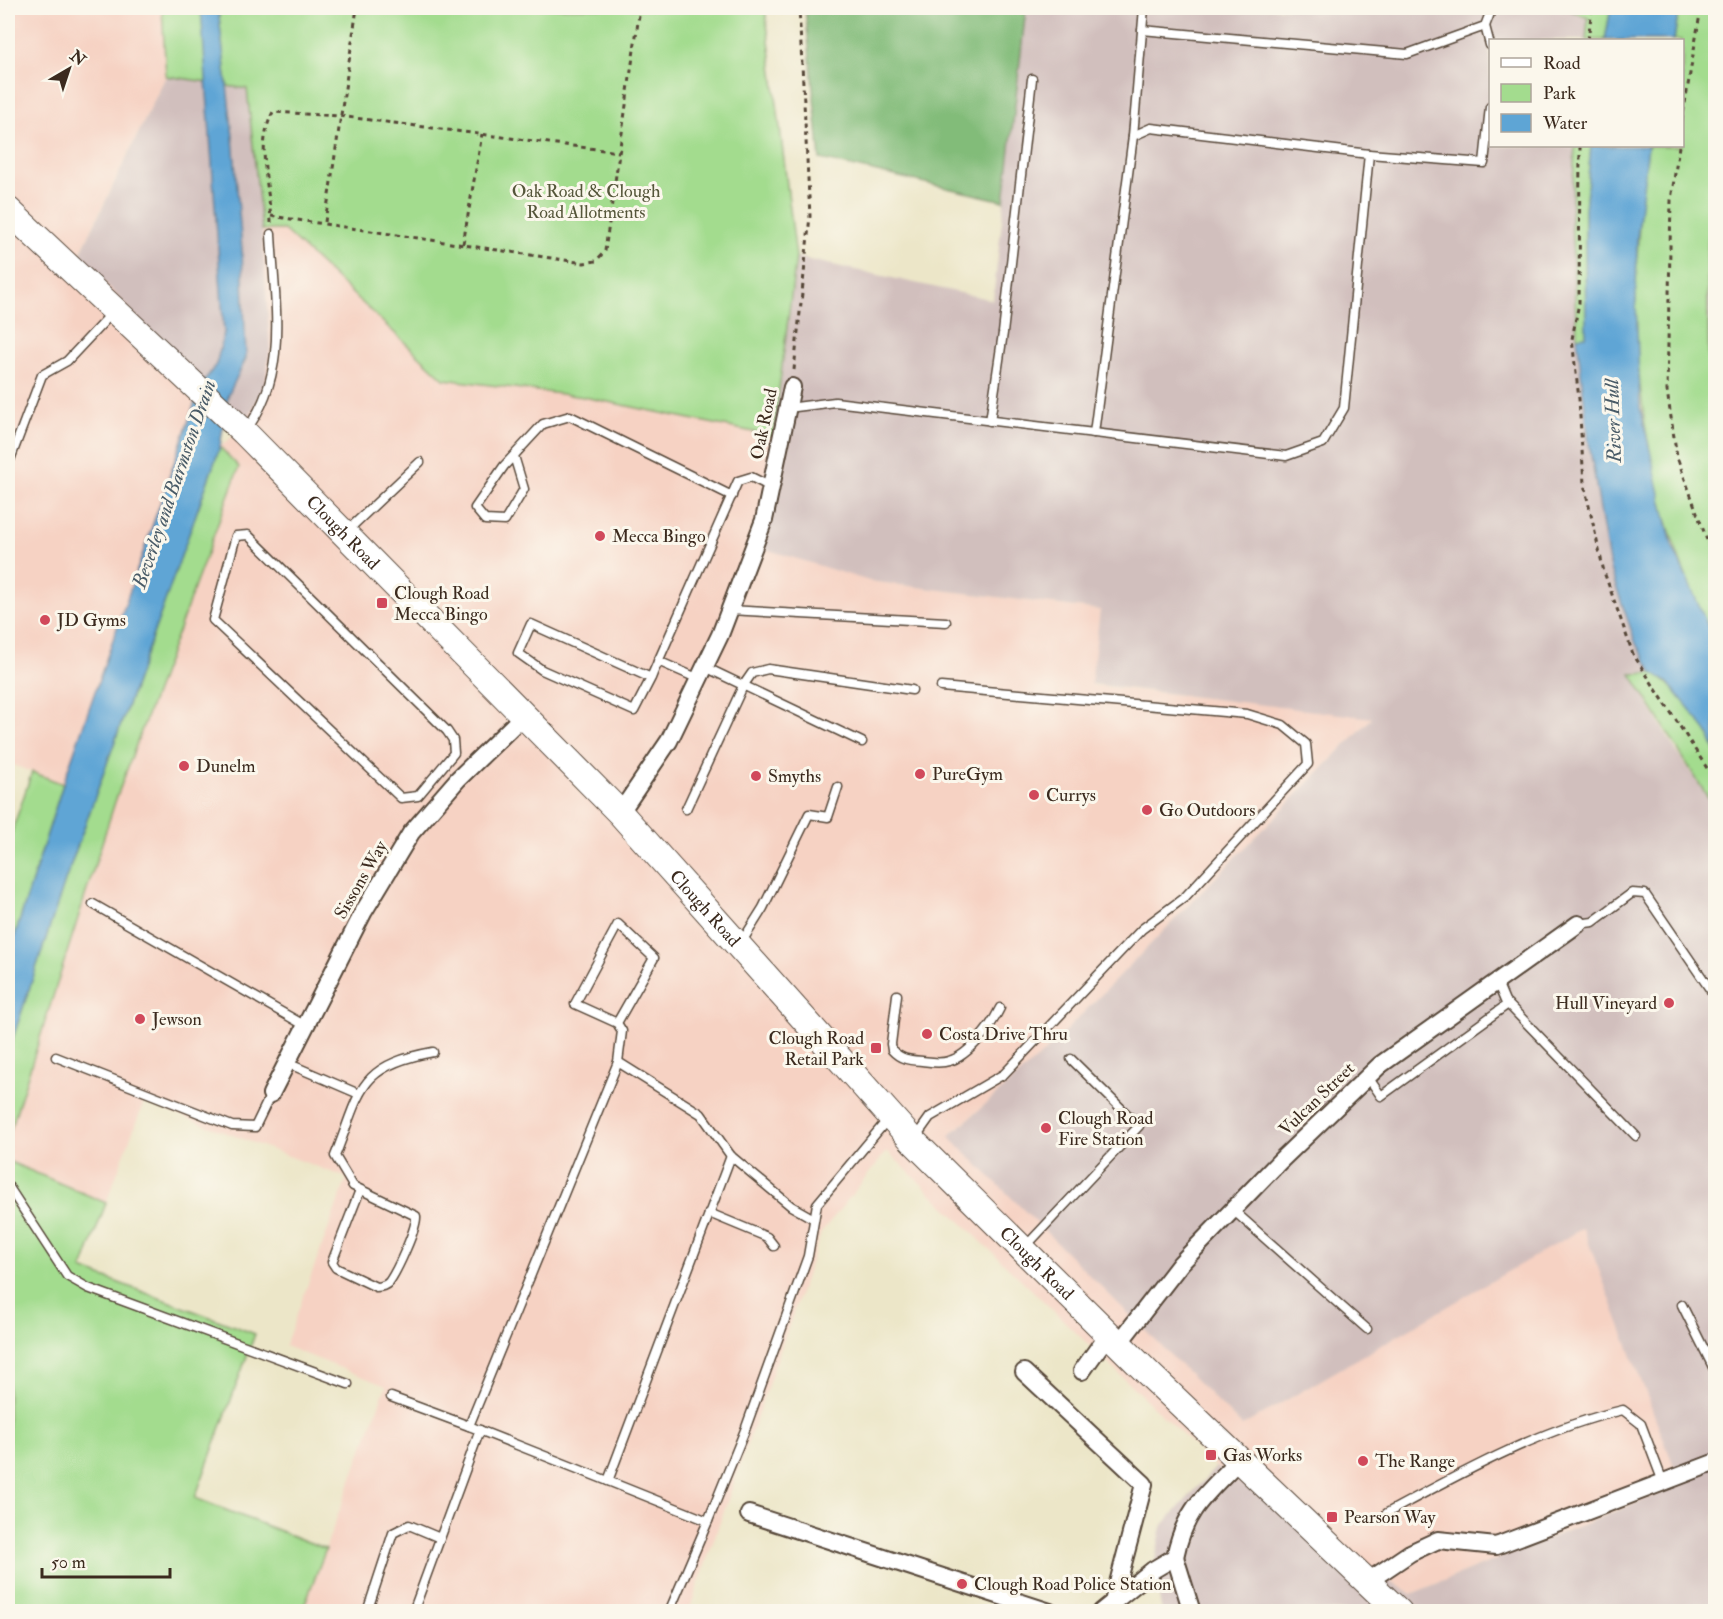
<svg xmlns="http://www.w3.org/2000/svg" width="1723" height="1619" viewBox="0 0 1723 1619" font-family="'IM FELL Double Pica',serif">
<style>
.built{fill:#f6d2c3}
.industrial{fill:#d1bfbd}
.green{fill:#a3dc8e;stroke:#6f8356;stroke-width:1.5}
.forest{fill:#82bc79;stroke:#5e734c;stroke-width:1.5}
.water{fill:#5ea5d5;stroke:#4c687a;stroke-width:1.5}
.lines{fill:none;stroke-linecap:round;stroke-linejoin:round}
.lane-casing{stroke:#564638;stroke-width:11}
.street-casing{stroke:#564638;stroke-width:20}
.primary-casing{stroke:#564638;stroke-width:28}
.path{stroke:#564638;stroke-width:3;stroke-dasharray:4.5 4.5;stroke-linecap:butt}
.lane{stroke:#fff;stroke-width:8}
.street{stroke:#fff;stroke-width:16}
.primary{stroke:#fff;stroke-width:26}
.poi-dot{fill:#d1495b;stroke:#fbf7ec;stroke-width:2}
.labels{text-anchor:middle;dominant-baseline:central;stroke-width:6;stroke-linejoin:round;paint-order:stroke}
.park-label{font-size:18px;fill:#55563a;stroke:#fbf7ec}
.street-label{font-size:18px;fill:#3b2a1e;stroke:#fbf7ec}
.poi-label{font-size:18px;fill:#3b2a1e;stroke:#fbf7ec;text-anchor:start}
.water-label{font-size:20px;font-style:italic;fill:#495b67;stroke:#fbf7ec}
</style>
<rect width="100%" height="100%" fill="#fbf7ec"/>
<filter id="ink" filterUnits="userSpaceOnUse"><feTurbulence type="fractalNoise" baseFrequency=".0167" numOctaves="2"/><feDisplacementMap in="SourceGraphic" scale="12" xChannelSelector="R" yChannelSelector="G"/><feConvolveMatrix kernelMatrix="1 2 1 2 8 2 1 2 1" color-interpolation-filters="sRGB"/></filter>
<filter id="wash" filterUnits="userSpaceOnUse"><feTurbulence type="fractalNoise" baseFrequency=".008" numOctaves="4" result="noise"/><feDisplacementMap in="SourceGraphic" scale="24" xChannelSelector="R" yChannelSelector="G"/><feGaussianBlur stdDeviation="1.35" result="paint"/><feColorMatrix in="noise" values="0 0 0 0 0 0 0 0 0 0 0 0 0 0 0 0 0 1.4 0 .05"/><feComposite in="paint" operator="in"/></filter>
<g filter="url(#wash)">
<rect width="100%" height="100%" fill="#ece6c8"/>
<g class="built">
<polygon points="8,8 162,8 166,76 79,255 201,385 63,784 8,763"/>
<polygon points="284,229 444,379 584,397 773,436 761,511 869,581 1100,610 1092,685 1373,717 1046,1051 950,1135 1242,1426 1583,1227 1682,1484 1411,1594 1216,1467 887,1151 821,1233 689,1611 302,1611 386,1386 285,1346 347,1178 144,1102 106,1203 8,1161 8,1138 115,802 239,467 220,447 244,426 270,349 262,230"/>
</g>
<g class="industrial">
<polygon points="1026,8 1565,8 1588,18 1586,40 1490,40 1490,146 1575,146 1571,220 1577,337 1589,443 1636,644 1653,673 1631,674 1671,743 1715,809 1715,1611 1162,1611 1153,1570 1162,1526 1216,1467 1411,1594 1681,1485 1583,1228 1242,1426 949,1136 1046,1051 1372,718 1091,684 1100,610 869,581 749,544 761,511 796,257 993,300"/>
<polygon points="166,76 247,89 262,230 270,349 265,385 244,426 201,385 79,256"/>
<polygon points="1715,150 1715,417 1709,381 1707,255"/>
</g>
<g class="green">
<polygon points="162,8 201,8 208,82 166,76"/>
<polygon points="218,8 765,8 796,257 773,436 584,397 444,379 284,230 262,230 247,89 227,86"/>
<polygon points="1565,8 1611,8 1605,40 1586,40 1588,18"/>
<path d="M1679 8H1715L1716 150 1707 255 1709 381 1716 417 1715 642C1706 625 1699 606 1691 588 1631 448 1626 294 1648 146H1682V40H1674Z"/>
<polygon points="1575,146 1591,146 1585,210 1586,337 1577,337 1571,220"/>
<polygon points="220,447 239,467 115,802 8,1138 8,1053 65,881"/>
<path d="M1653 673C1677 688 1706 720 1715 748 1720 765 1715 791 1715 809L1631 674Z"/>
<polygon points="32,772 63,784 8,957 8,843"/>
<polygon points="8,1161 106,1203 82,1269 255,1334 195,1498 326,1549 302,1611 8,1611"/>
</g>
<polygon class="forest" points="805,8 1026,8 1004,201 820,159"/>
<g class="water">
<polygon points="201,8 218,8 233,137 242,250 246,358 228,396 220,447 65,881 8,1053 8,957 63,784 201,385 216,365 224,333"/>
<polygon points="1611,8 1679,8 1674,40 1605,40"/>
<polygon points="1591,146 1648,146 1637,239 1636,301 1640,407 1672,545 1715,642 1715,750 1707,732 1688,707 1668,683 1653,673 1636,644 1610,569 1589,443 1577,337 1586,336 1585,210"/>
</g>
</g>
<g filter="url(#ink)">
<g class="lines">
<defs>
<g id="lane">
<polyline points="1485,26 1490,45"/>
<polyline points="1142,30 1407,54 1485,26 1492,8"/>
<polyline points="1133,136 1144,8"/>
<polyline points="788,408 835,402 1286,456 1323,443 1344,408 1369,154"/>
<polyline points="990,421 1003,333 1032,79"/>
<path d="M246 430C290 374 274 300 271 234"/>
<polyline points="1094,433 1133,136 1151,128 1369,154 1484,163 1490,107"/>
<polyline points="514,456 524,489 505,521 485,520 475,508 504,466 543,424 570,416 732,496"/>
<polyline points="8,465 42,375 67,361 114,311"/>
<polyline points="347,531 420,462"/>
<polygon points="248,535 447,731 453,740 454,753 418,796 401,798 213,620 236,536"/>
<polyline points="729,610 946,622"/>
<polyline points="658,661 699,679"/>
<polyline points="705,667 862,742"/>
<polyline points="651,678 531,624 518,653 542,670 634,711 651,678 653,673 738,481 751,477 771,487"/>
<polyline points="686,809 743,686 752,673 768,669 912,690"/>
<polyline points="93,904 304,1025"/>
<polyline points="1578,924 1593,922 1632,893 1645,894 1716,998"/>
<polyline points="741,943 763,908 809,814 828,817 838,787"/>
<polyline points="1497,982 1505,1001 1636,1136"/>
<path d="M897 995 891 1044 892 1050C901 1060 910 1060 922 1061 931 1062 940 1064 949 1061 969 1056 992 1025 1000 1008"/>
<polyline points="56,1057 232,1126 255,1127 271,1094"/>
<polyline points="618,1062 701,1114 731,1156 791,1206 814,1219"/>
<polyline points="287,1063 359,1094"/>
<polyline points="1368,1077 1381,1096 1508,1004"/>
<polyline points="915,1138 930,1117 1004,1074 1142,929 1185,897 1308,764 1306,744 1283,725 1247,714 941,687"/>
<polyline points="731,1156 608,1481 708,1521 745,1430 808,1256 817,1204 888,1119"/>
<polyline points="8,1186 67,1276 88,1288 348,1384"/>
<path d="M360 1190 332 1262 336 1268 376 1287C381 1287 385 1286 389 1282 397 1271 417 1228 416 1216L353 1186 335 1156C361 1092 356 1066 433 1052"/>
<polyline points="1233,1210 1367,1329"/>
<polyline points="709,1213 767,1237 774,1246"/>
<polyline points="1026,1246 1139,1126 1071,1059"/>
<polyline points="1682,1305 1716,1373"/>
<polyline points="391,1397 469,1426"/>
<polyline points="608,1481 469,1426 618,1062 622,1031 617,1023 575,1004 618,924 654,958 617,1023"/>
<path d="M1387 1513C1461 1473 1540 1429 1623 1410L1641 1424 1663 1482"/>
<polyline points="367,1612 393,1533 409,1525 440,1538"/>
<polyline points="413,1612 480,1430"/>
<polyline points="669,1612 708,1521"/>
</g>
<g id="street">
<polyline points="620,813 669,741 720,635 764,520 792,387"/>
<polyline points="271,1094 364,911 411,833 458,779 524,715"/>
<polyline points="1119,1343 1181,1263 1280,1161 1380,1065 1578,924"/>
<polyline points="1082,1371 1109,1333"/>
<polyline points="1024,1372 1144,1484 1113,1602"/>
<polyline points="749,1514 1050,1612"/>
<polyline points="1175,1557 1192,1612"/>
<polyline points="1367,1582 1410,1553 1438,1540 1496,1546 1716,1462"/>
<path d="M1101 1612 1153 1570 1175 1557C1185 1508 1207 1494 1239 1460"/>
</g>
<g id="primary">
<path id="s1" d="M8 210 244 432 620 813 913 1141 1152 1377 1399 1612"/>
</g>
</defs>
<use href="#lane" class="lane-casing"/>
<use href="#street" class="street-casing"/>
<use href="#primary" class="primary-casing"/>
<g class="path">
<polyline points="1588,40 1592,8"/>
<polyline points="1682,121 1701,8"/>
<polyline points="1580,146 1579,303 1572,339 1579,399 1584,484 1604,572 1633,654 1716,782"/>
<polyline points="1679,146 1671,200 1667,391 1677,457 1716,565"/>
<polyline points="271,216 584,263 596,261 605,251 640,8"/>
<polyline points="325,222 357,8"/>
<path d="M271 223C270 187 255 145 273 112L339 116 619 152"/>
<polyline points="463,244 482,134"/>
<polyline points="794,370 810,216 799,8"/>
</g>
<use href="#lane" class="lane"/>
<use href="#street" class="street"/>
<use href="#primary" class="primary"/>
</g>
</g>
<g class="poi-dot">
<circle cx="600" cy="536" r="6"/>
<rect x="376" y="597" width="12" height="12" rx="3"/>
<circle cx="45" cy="620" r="6"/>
<circle cx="184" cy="766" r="6"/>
<circle cx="920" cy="774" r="6"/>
<circle cx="756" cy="776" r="6"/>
<circle cx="1034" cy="795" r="6"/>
<circle cx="1147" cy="810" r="6"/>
<circle cx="1669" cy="1003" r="6"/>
<circle cx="140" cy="1019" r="6"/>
<circle cx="927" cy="1034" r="6"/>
<rect x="870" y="1042" width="12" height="12" rx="3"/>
<circle cx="1046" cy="1128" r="6"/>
<rect x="1205" y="1449" width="12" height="12" rx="3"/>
<circle cx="1363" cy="1461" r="6"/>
<rect x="1326" y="1511" width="12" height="12" rx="3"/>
<circle cx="962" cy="1584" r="6"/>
</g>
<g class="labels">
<g class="park-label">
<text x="586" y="191">Oak Road &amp; Clough<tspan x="586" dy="21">Road Allotments</tspan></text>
</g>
<g class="street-label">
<text transform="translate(764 424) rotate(-78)">Oak Road</text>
<text stroke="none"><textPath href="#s1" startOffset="465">Clough Road</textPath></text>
<text transform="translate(361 880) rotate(-60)">Sissons Way</text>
<text stroke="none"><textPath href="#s1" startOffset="987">Clough Road</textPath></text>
<text transform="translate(1317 1099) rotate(-44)">Vulcan Street</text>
<text stroke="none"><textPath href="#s1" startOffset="1473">Clough Road</textPath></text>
</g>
<g class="poi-label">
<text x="612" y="536">Mecca Bingo</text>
<text x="394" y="593">Clough Road<tspan x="394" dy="21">Mecca Bingo</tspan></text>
<text x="57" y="620">JD Gyms</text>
<text x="196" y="766">Dunelm</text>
<text x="932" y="774">PureGym</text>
<text x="768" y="776">Smyths</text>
<text x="1046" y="795">Currys</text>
<text x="1159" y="810">Go Outdoors</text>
<text x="1657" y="1003" text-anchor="end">Hull Vineyard</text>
<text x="152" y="1019">Jewson</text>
<text x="939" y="1034">Costa Drive Thru</text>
<text x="864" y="1038" text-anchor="end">Clough Road<tspan x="864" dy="21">Retail Park</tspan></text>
<text x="1058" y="1118">Clough Road<tspan x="1058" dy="21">Fire Station</tspan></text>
<text x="1223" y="1455">Gas Works</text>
<text x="1375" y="1461">The Range</text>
<text x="1344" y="1517">Pearson Way</text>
<text x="974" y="1584">Clough Road Police Station</text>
</g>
<g class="water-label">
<text transform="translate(1613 421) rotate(-92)">River Hull</text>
<text transform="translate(174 484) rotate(-71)">Beverley and Barmston Drain</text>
</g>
</g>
<rect width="1723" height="1619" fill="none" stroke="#fbf7ec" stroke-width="30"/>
<rect x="1489" y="39" width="195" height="108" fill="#fbf7ec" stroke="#aea59a" stroke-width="1.5"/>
<rect x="1501" y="58" width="30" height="9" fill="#ffffff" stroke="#aea59a" stroke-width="1.5"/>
<text x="1543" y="69" font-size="18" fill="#3b2a1e">Road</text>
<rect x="1501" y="84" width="30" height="18" fill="#a3dc8e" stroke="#aea59a" stroke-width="1.5"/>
<text x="1543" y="99" font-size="18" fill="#3b2a1e">Park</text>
<rect x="1501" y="114" width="30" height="18" fill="#5ea5d5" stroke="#aea59a" stroke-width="1.5"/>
<text x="1543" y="129" font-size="18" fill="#3b2a1e">Water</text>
<g transform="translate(69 69) rotate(39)" stroke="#fbf7ec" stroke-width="4.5" paint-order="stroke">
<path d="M0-4.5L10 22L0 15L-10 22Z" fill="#3b2a1e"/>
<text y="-9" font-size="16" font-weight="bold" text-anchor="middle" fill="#3b2a1e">N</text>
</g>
<path d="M42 1568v9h128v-9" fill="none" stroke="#3b2a1e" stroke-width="3"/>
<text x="51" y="1568" font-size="18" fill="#3b2a1e" stroke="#fbf7ec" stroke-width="4.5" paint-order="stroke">50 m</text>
</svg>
